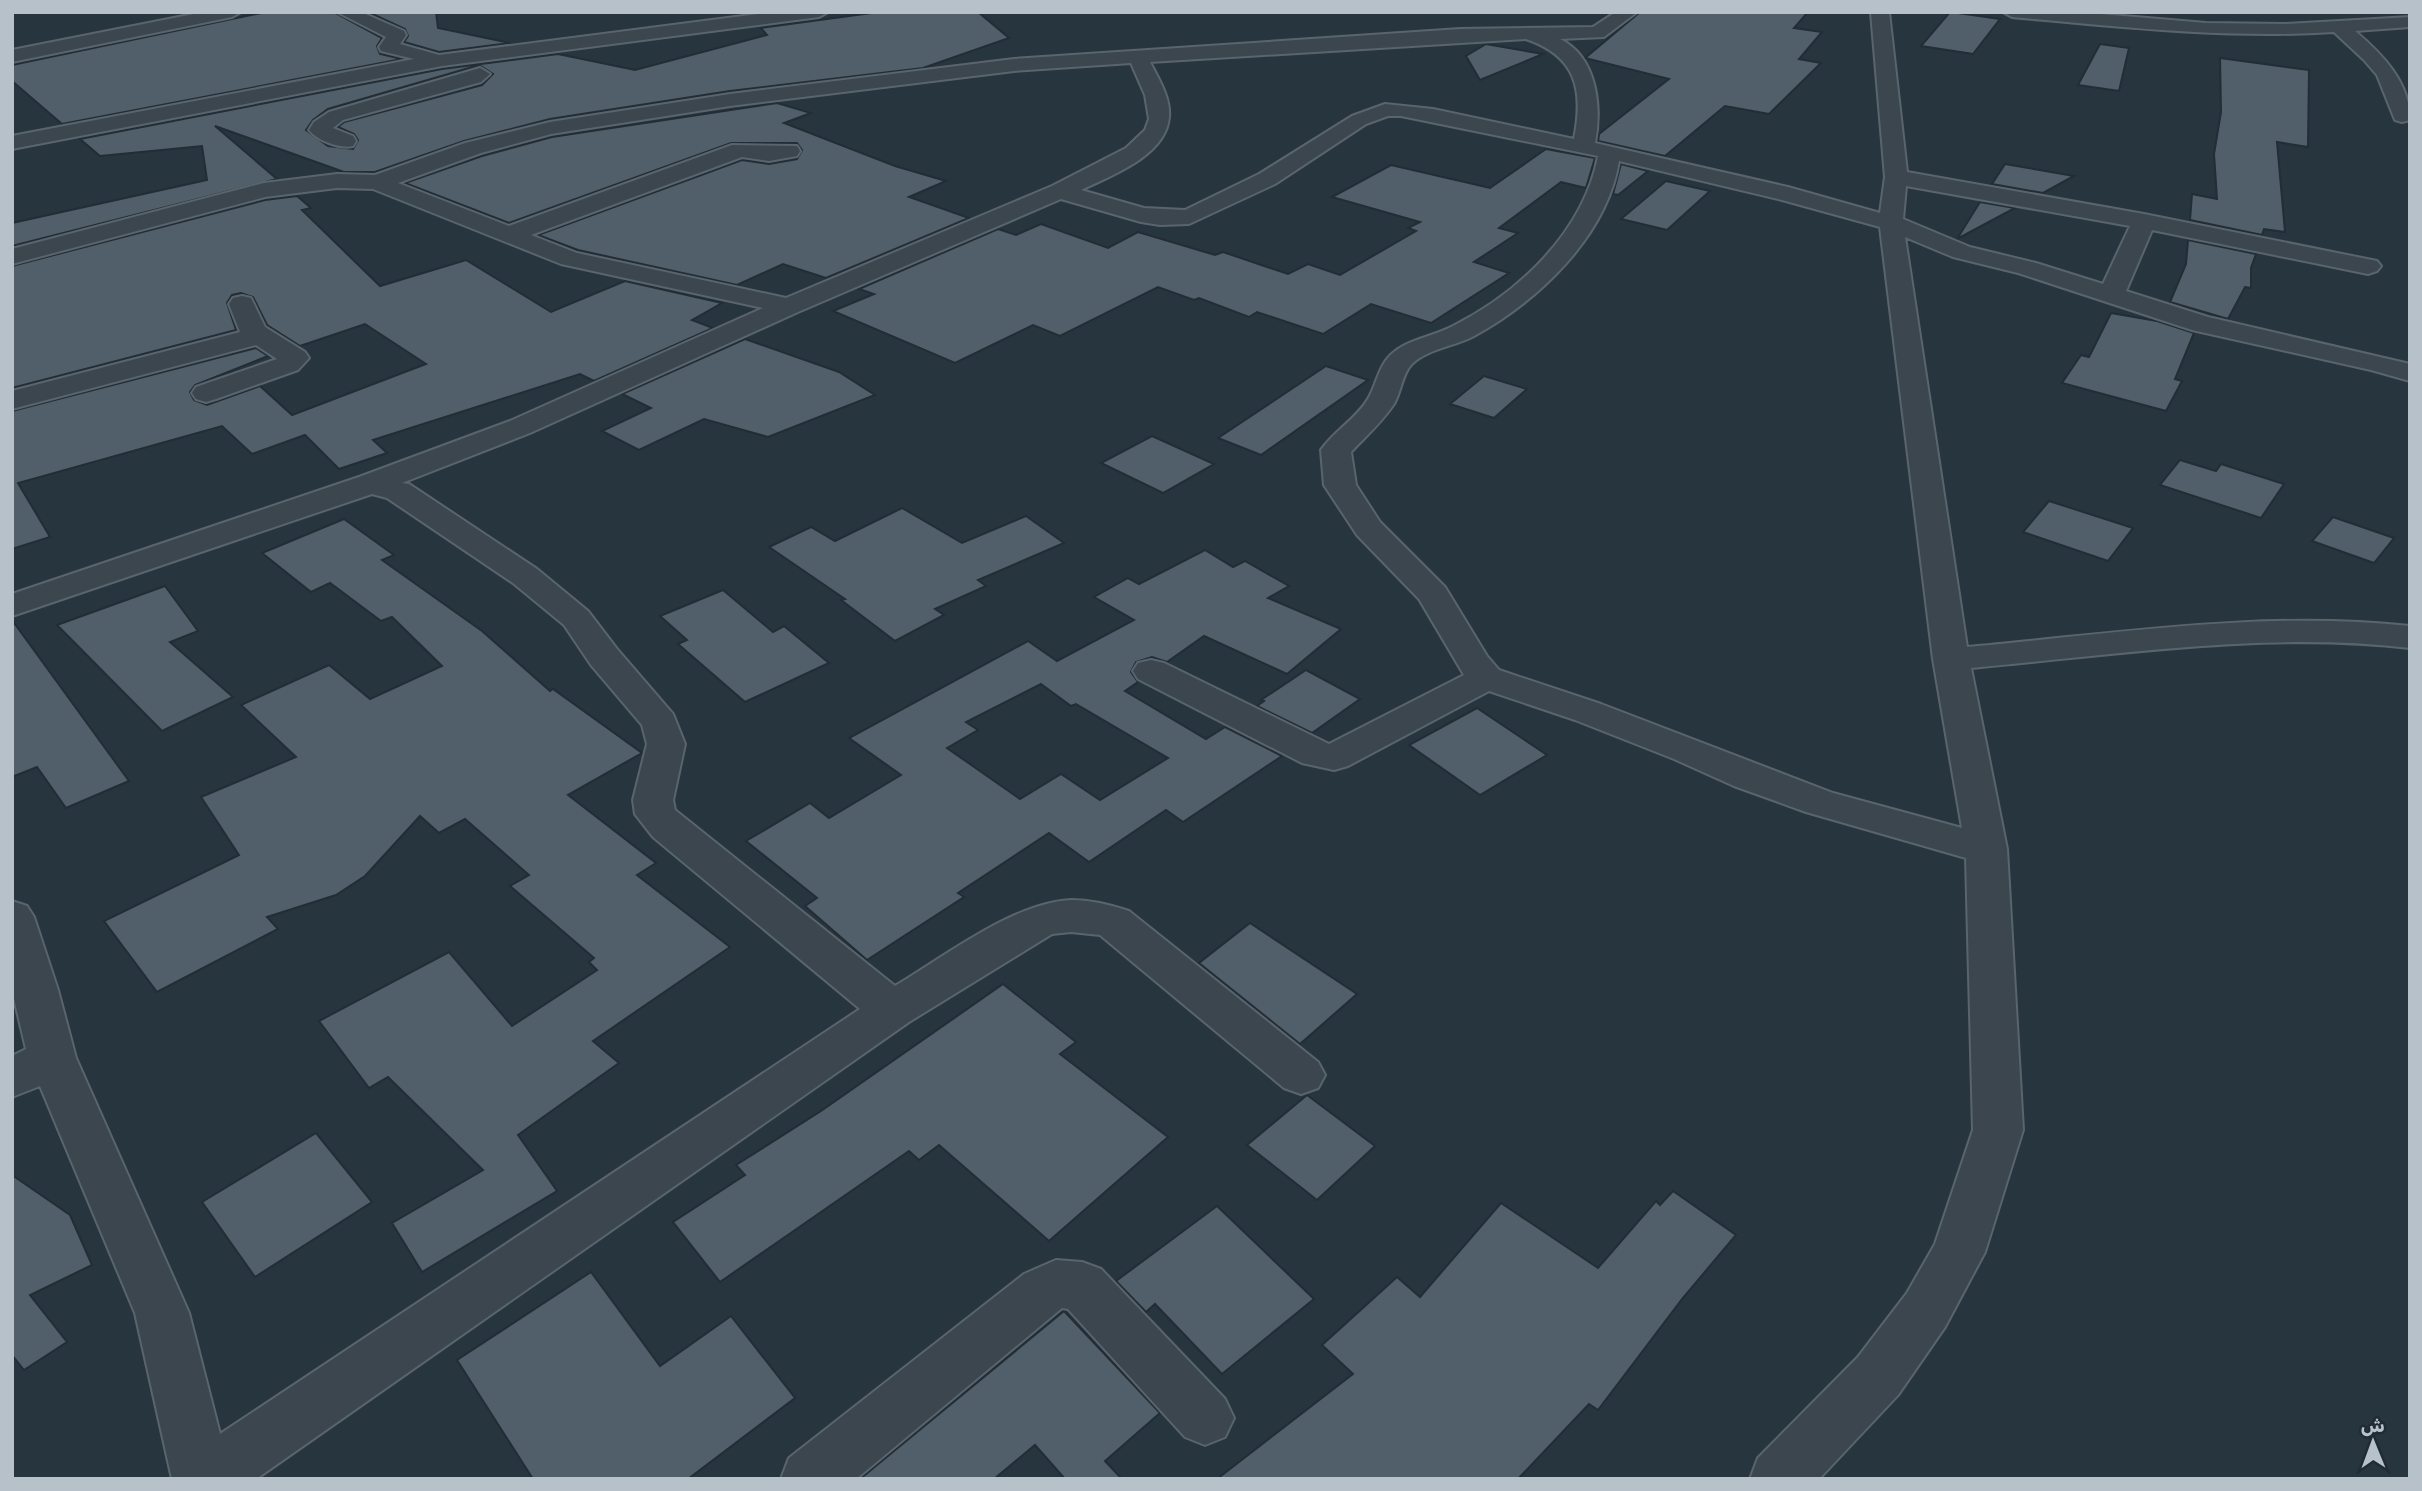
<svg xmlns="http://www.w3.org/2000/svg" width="2422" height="1491" viewBox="0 0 2422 1491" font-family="Rubik,Cairo,sans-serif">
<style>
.building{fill:#505f6a;stroke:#222d36;stroke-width:2;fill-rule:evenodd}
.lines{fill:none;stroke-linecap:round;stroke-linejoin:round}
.minor-casing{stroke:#59646d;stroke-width:4}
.minor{fill:#3b464f;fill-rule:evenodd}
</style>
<rect width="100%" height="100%" fill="#27353f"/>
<g class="building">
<polygon points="266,12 334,12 382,38 377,46 380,54 402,59 62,124 12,81 12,65"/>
<polygon points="368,12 436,12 438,28 510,43 439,52 404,42 408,36 405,29"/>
<path d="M879 12H978L1009 38 923 68 730 91 550 119 464 141 375 172H344L215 126 277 179 12 246V223L207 180 202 146 100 156 80 139 442 69 558 54 635 70 767 35 761 28ZM479 65 493 74 482 85 344 122 338 127 354 134 358 140 353 149 328 146 306 130 313 120 328 109Z"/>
<polygon points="1640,12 1808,12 1794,28 1822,32 1799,59 1821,63 1769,114 1725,106 1665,156 1598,141 1599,134 1669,79 1585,58"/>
<polygon points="1950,12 1951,12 2000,19 1973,54 1921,46"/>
<polygon points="1486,44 1543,54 1480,80 1466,56"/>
<polygon points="2100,44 2129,48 2119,91 2078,85"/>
<polygon points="2220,58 2309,70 2308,147 2277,142 2285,232 2264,229 2262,235 2190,220 2192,194 2217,199 2214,154 2221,112"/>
<polygon points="777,103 811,113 784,123 895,166 946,181 909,197 969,218 826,278 783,264 737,285 578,250 538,235 742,160 769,164 797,159 802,150 797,143 731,143 509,223 405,183 482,156 552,137"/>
<polygon points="1546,149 1595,158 1586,188 1561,182 1499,228 1518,233 1474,262 1509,273 1431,323 1371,304 1323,334 1257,312 1249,317 1199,298 1194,300 1158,287 1060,336 1033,325 955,363 833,311 874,294 859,289 998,229 1016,235 1041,224 1108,248 1138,232 1215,255 1223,252 1288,274 1308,264 1340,275 1416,231 1408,228 1420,222 1332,197 1391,165 1490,188"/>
<polygon points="1621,164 1648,171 1618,195 1613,194"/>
<polygon points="2005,164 2074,176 2043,193 1992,184"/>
<polygon points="1666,181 1710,191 1667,230 1621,219"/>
<polygon points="297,196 311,208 302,210 380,286 466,260 551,312 625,281 722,303 692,320 713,328 594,381 580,374 373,440 387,453 339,469 305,435 252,454 222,426 18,483 50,537 12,549 12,411 256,348 268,356 195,385 190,392 194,400 207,405 260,386 292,415 426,364 365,324 300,346 267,325 253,297 241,293 232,295 227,303 236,330 12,388 12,266 265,200"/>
<polygon points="1980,202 2015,208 1957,239"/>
<polygon points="2188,240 2256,254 2251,268 2251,288 2245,287 2228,319 2170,302 2186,264"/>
<polygon points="2111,313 2157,321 2194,333 2175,379 2182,381 2166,411 2062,383 2081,355 2089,357"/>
<polygon points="745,339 839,372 875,395 768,437 704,419 639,450 602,431 651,408 622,394"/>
<polygon points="1326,366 1368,380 1261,455 1218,438"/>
<polygon points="1484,376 1527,389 1494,418 1450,404"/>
<polygon points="1152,436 1214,464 1163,493 1101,463"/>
<polygon points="2180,460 2216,471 2221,464 2284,484 2261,518 2160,485"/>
<polygon points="2049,501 2133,528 2108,561 2023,532"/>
<polygon points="902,508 962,543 1026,516 1064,543 978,580 986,586 935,609 944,615 895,641 841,600 845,599 769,547 811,527 835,541"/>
<polygon points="2333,517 2394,538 2374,563 2312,541"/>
<polygon points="344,519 394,555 382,560 482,631 550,691 553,689 642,753 568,795 656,863 637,875 730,947 593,1041 619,1063 518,1135 557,1191 422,1272 392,1223 483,1170 388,1077 369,1088 319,1021 449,952 512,1026 597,970 589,962 594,958 510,886 529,875 465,819 439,833 420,816 365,876 336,895 267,917 278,929 157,992 104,921 239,855 201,797 296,757 241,705 329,665 370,699 442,666 392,617 381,621 330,583 311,592 262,553"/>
<path d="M1205 550 1233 567 1245 561 1289 586 1268 598 1341 629 1287 674 1204 636 1167 662 1152 657 1136 662 1131 672 1138 682 1125 691 1206 739 1225 727 1282 756 1183 822 1166 810 1089 862 1049 833 958 893 964 897 867 960 805 906 817 898 746 841 810 803 829 818 901 775 849 738 1028 641 1057 661 1134 620 1094 597 1128 578 1139 584ZM1041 684 1071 706 1076 704 1168 758 1100 800 1061 774 1020 799 947 748 978 730 966 722Z"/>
<polygon points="165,586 198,631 170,642 233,697 162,731 57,625"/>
<polygon points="723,590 773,632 784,626 829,663 745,702 678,644 687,640 660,616"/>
<polygon points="12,620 129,781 66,808 37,767 12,777"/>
<polygon points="1306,670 1360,699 1312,733 1257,706 1264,701 1261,700"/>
<polygon points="1477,708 1547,755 1480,795 1409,745"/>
<polygon points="1250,923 1357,994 1300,1044 1199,963"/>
<polygon points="1003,984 1076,1042 1060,1054 1168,1137 1049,1241 939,1145 919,1160 909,1151 720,1282 673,1222 745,1175 736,1165 821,1111"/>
<polygon points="1307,1095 1375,1146 1317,1200 1247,1145"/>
<polygon points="316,1133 372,1202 255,1277 202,1202"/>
<polygon points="12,1175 70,1215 92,1265 30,1295 67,1342 24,1370 12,1355"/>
<polygon points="1673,1191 1736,1235 1682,1299 1598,1410 1589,1404 1518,1479 1217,1479 1353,1374 1322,1345 1397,1277 1420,1297 1501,1203 1598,1268 1656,1201 1660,1205"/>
<polygon points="1217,1206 1314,1299 1222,1374 1155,1304 1146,1312 1116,1281"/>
<polygon points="591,1272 660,1366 731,1316 795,1398 688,1479 533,1479 457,1360"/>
<polygon points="1064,1311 1160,1413 1105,1461 1122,1479 1065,1479 1035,1445 994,1479 860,1479"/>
</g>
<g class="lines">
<defs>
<g id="minor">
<polygon points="204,12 241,12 232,17 12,62 12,50"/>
<polygon points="337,12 361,12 404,31 406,35 400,44 439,55 774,12 828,12 819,17 442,66 12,149 12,136 414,59 381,51 379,47 386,37"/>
<path d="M1616 12H1637L1604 37 1560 39C1597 57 1602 106 1595 143L1788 187 1880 213 1885 177 1871 12H1889L1907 172 2144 214 2377 261 2381 266 2377 271 2368 274 2152 230 2126 291 2208 317 2410 364V381L2371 370 2192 330 2018 273 1953 257 1905 237 1967 647C2113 634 2264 610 2410 626V648C2265 631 2115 655 1971 668L2007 849 2023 1130 1985 1252 1945 1327 1898 1395 1819 1479H1750L1758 1458 1858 1357 1907 1293 1935 1244 1973 1130 1966 858 1806 812 1734 786 1674 759 1575 720 1489 691 1348 766 1334 770 1302 763 1138 679 1133 671 1138 663 1151 660 1164 663 1329 744 1464 675 1419 599 1357 535 1324 485 1321 450C1334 431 1356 419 1368 399 1377 384 1379 363 1394 352 1410 339 1434 336 1453 326 1519 293 1584 231 1598 156L1401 116H1388L1366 124 1275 184 1189 224 1160 225 1141 222 1061 199 798 312 530 433 402 483 409 484 537 569 588 611 617 649 673 714 685 744 673 800 675 810 895 986C944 957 1014 902 1072 900 1091 900 1111 905 1129 911L1318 1062 1325 1075 1318 1088 1301 1094 1284 1088 1100 935 1071 932 1052 934 909 1022 256 1479H172L135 1313 40 1086 12 1097V1056L26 1049 12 990V901L27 906 34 917 58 990 76 1058 189 1313 220 1434 860 1009 653 837 635 814 633 800 647 744 642 725 591 665 564 625 513 583 387 498 372 494 12 616V594L359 477 510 421 763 308 561 264 373 189 337 188 265 197 12 264V249L264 183 337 174 375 175 465 143 550 122 730 94 1014 59 1460 29 1593 27ZM1526 39C1576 56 1584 89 1574 139L1433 109 1385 104 1352 116 1259 174 1185 210 1144 208 1081 190C1110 176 1166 156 1169 117 1171 98 1158 78 1150 62ZM1131 63 1145 95 1149 119 1145 130 1126 148 1052 186 786 298 577 253 531 235 742 157 769 161 797 156 800 151 797 146 732 145 509 226 398 183 481 153 551 134 730 106 1014 71ZM1619 161 1782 200 1880 227 1933 659 1962 828 1833 793 1601 704 1499 670 1487 656 1445 587 1380 522 1356 485 1351 452C1366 436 1382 422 1394 404 1401 392 1402 375 1411 365 1426 349 1456 346 1474 336 1538 301 1607 236 1619 161ZM1906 186 2130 226 2103 284 2036 263 1970 247 1903 219Z"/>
<path d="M2003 12H2077L2206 23 2284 24 2410 17V27L2355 31C2382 54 2410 82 2410 120L2402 122 2395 120 2377 75 2364 60 2334 32C2226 39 2120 27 2012 17Z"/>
<path d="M480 68 490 74 481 82 343 120 333 128 353 136 356 141 353 146C340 149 318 141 309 130L314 122 329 112Z"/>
<polygon points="242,296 251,298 265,327 305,352 309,358 298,370 216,399 206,402 196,399 192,393 196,387 277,359 256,345 12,409 12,391 240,332 229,304 233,298"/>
<polygon points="1056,1260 1082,1262 1101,1269 1225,1399 1234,1418 1225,1437 1205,1445 1185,1437 1068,1309 1062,1308 856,1479 781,1479 789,1458 1024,1274"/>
</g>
</defs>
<use href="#minor" class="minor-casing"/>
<use href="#minor" class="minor"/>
</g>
<rect width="2422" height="1491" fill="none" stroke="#b7c1ca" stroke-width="28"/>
<g transform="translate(2373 1442) rotate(359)" stroke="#202b35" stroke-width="5" paint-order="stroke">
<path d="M0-5L12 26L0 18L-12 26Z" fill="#b7c1ca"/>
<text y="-10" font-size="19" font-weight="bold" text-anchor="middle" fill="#b7c1ca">ش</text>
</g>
</svg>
